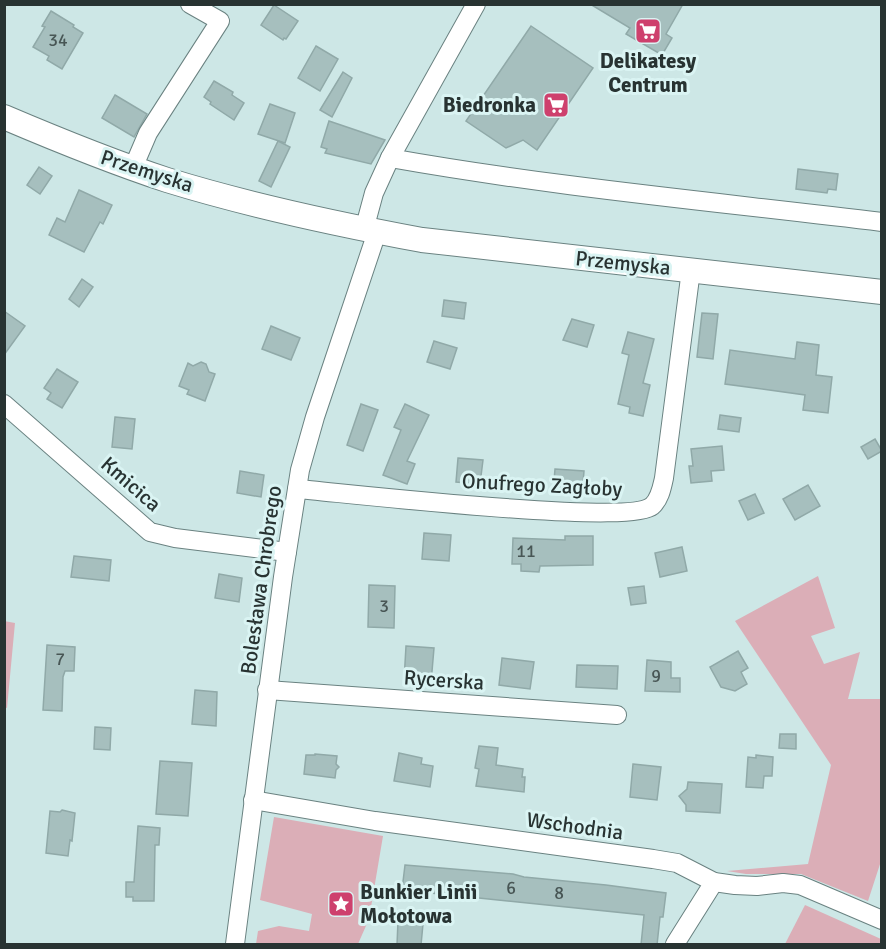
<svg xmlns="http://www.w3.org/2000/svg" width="886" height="949" viewBox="0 0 886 949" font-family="Signika,sans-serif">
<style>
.green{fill:#dbaeb7}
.building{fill:#a6bfbe;stroke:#90a9a8;stroke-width:1.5}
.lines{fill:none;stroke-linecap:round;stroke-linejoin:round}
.minor-casing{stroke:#6a8281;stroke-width:20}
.major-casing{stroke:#6a8281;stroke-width:26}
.minor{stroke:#fff;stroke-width:18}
.major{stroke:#fff;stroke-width:24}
.labels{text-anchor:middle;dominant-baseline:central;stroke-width:6;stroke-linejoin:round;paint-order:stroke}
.number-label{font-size:18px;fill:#485655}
.poi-label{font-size:21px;font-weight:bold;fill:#283332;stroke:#daf4f3}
.street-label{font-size:21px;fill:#283332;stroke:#daf4f3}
</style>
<rect width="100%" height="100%" fill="#cde7e6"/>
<g class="green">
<polygon points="818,576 835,628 811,636 824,664 860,652 848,699 881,699 881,861 868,901 801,874 746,874 727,871 808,864 831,765 735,621"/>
<polygon points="4,621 15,623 7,708 4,707"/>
<polygon points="274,817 383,836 369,919 358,944 256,944 258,931 279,926 309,931 312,914 260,900"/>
<polygon points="805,905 881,939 881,944 785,944"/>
</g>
<g class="building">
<polygon points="590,4 683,4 666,34 672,38 662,55 626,34 630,28"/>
<polygon points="274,5 298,21 286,39 284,38 283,40 261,25"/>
<polygon points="51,11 74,25 73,27 83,33 62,69 47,60 49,56 33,47 45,27 42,26"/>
<polygon points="531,26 593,68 537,150 523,140 506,148 466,121"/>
<polygon points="316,46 338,59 320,91 298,78"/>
<polygon points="343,72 352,78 332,117 320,110"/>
<polygon points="214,81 233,92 232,95 244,103 234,120 210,104 211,102 204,97"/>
<polygon points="115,95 147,114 134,137 102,118"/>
<polygon points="270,104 295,113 285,143 258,134"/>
<polygon points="329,121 385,140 371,164 325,153 327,149 321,147"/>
<polygon points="278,141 290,147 271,187 259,181"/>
<polygon points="39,167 52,176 40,194 27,185"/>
<polygon points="798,169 838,174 836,190 828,189 827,193 796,189"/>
<polygon points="79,190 112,205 103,224 100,222 84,252 49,235 57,218 65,222"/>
<polygon points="82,279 93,287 79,307 69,299"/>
<polygon points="444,300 466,303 464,319 442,316"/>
<polygon points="4,311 25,326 4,355"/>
<polygon points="702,313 718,314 713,359 697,357"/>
<polygon points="572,319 594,325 587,347 563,340"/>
<polygon points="271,326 300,338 291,360 262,349"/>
<polygon points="628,332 654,339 643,383 650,385 643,416 629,413 630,407 618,404 629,355 622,353"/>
<polygon points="434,341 457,348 450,369 427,362"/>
<polygon points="797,342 819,345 816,375 832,377 828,413 803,410 805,395 725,384 730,350 795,359"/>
<polygon points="201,362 206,364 209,372 215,374 205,401 187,394 189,390 179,386 188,363 193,366"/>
<polygon points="57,369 78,382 62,408 47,399 51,393 44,388"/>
<polygon points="361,404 378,410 363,451 347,445"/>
<polygon points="405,404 429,415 407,461 415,464 407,484 383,475 401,430 394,427"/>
<polygon points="720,415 741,418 739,432 718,429"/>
<polygon points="115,417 135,419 132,449 112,447"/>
<polygon points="875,439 882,451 868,459 861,447"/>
<polygon points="722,446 724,470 711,471 712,481 691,483 689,466 693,466 691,449"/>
<polygon points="458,458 483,460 480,484 456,482"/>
<polygon points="555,469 584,471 582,496 553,493"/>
<polygon points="240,471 264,475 261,497 237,493"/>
<polygon points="808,485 820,506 795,520 783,499"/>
<polygon points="755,494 764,513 748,520 739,501"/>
<polygon points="424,533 451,535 449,561 422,559"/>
<polygon points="565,536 593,536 593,565 540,566 539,572 521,571 521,564 512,564 513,538 565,540"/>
<polygon points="682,547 687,571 660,577 655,553"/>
<polygon points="74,556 111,560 109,581 71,577"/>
<polygon points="219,574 242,578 239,602 215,598"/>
<polygon points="369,585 395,586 394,628 368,627"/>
<polygon points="644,586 646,603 631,605 628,588"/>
<polygon points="47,645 75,647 74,671 65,671 63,677 62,711 43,710"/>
<polygon points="406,646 434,648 431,683 404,681"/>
<polygon points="738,651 748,668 741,672 747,684 735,691 721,687 710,667"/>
<polygon points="502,658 534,662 530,689 499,685"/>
<polygon points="647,660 671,662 671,678 680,678 680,692 645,691"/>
<polygon points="577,665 618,666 617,689 576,687"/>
<polygon points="195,690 217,692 216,726 192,724"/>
<polygon points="95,727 111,728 110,750 94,749"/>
<polygon points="780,734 796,734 796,749 779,748"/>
<polygon points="479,746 498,748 496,765 523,769 522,777 525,777 524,792 476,786 479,769 475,768"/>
<polygon points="399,753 422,758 421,764 433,766 430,787 394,781"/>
<polygon points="315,754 337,756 336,764 339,767 336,770 335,778 304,774 306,755 315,755"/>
<polygon points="756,755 773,757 772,776 764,776 763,788 746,787 748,757 756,758"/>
<polygon points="160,761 192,763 188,816 156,814"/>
<polygon points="633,764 661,767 657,800 630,797"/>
<polygon points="688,782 722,784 720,813 686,811 686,805 679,796 687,789"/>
<polygon points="62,810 75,813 72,841 70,840 68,856 46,853 50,811 60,812"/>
<polygon points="138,826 160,828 159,845 155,845 154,901 133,901 133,897 126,897 126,882 134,882"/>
<polygon points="405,865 513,874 524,877 606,885 666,893 663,917 660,917 657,945 641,945 644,915 402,890"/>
<polygon points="398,921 423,924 421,945 397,945"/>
</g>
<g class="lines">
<defs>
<g id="minor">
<path d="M390 158C553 187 718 202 882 222"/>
<polyline points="133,168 148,133 220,21 190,4"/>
<polyline points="364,230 374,193 390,158 476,4"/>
<polyline points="4,404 150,532 175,538 287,552"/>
<path d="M297 489C345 493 628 526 652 506 660 499 662 487 664 478L691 270"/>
<polyline points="267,690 617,715"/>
<polyline points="253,800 375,821 653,859 677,863 714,882 735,885 757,886 783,883 800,885 882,920"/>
<polyline points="235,944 283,577 300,470 315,417 377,232"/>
<polyline points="675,944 714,882"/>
</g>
<path id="major" d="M4 117C58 140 112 162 167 180 251 206 336 224 422 240L882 292"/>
</defs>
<use href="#minor" class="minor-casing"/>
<use href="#major" class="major-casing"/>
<use href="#minor" class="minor"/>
<use href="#major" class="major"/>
</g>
<defs>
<symbol id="supermarket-square" viewBox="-11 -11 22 22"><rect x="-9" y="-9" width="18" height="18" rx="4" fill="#ce406d" stroke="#daf4f3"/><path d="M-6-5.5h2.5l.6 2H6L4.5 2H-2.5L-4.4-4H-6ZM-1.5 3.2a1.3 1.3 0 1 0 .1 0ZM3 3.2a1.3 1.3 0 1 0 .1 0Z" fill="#fff"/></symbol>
<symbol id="sight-square" viewBox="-11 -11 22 22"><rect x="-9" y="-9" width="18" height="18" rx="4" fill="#ce406d" stroke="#daf4f3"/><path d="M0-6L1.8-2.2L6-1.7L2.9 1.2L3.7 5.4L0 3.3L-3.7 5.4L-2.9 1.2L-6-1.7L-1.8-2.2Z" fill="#fff"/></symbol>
</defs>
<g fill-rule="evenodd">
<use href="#supermarket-square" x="633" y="16" width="30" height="30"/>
<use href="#supermarket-square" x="541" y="90" width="30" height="30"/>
<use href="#sight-square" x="326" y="889" width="30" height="30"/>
</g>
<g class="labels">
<g class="number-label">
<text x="58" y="40">34</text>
<text x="526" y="551">11</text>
<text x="384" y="606">3</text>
<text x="60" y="659">7</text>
<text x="656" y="676">9</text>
<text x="511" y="888">6</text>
<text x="559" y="893">8</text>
</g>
<g class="poi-label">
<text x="648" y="61">Delikatesy<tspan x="648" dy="24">Centrum</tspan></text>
<text x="536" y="105" text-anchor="end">Biedronka</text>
<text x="360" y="892" text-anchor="start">Bunkier Linii<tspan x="360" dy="24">Mołotowa</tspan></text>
</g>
<g class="street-label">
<text transform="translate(147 171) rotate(18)">Przemyska</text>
<text transform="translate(623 263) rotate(6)">Przemyska</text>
<text transform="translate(131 484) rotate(41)">Kmicica</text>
<text transform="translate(542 485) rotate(3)">Onufrego Zagłoby</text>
<text transform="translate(261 580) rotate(-82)">Bolesława Chrobrego</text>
<text transform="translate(444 680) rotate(4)">Rycerska</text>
<text transform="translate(575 826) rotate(8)">Wschodnia</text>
</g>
</g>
<rect width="886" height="949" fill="none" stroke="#283332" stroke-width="12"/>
</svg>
